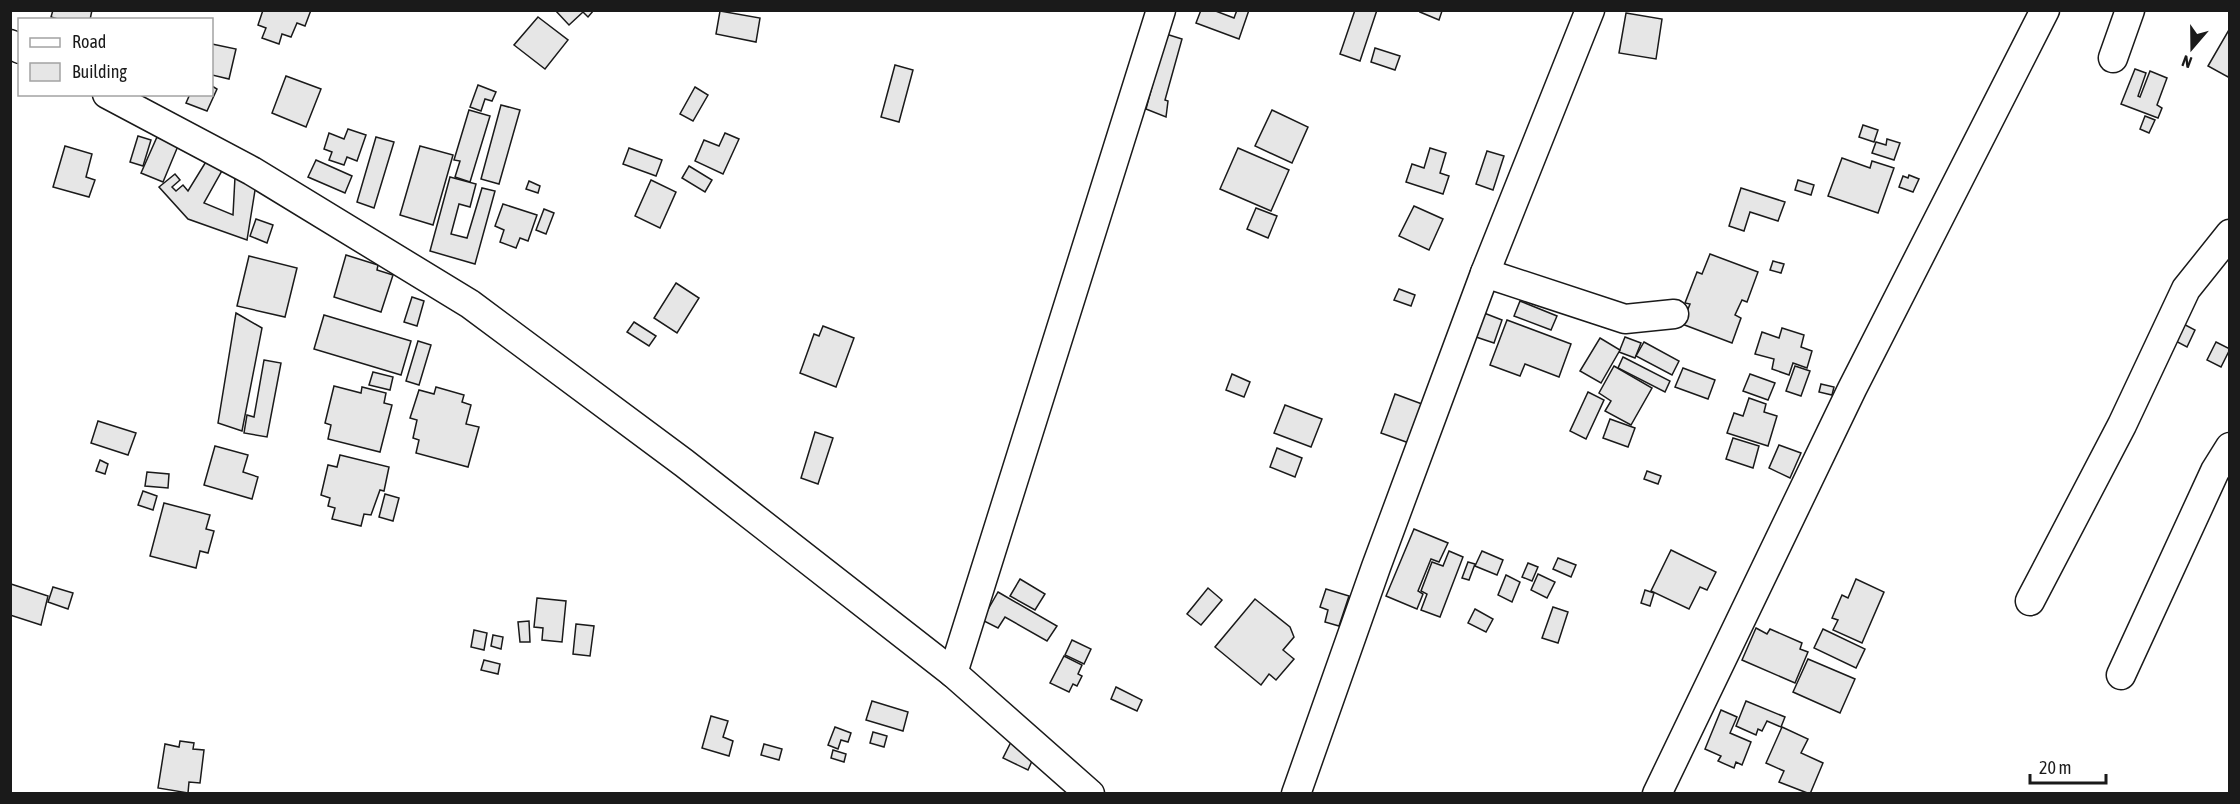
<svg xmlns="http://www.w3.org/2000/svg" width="2240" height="804" viewBox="0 0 2240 804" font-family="'Asap Condensed',sans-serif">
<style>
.building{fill:#e6e6e6;stroke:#1a1a1a;stroke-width:1.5}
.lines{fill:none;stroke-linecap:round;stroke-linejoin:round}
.minor-casing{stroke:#1a1a1a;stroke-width:31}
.minor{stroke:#fff;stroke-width:28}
</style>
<rect width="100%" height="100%" fill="#fff"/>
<g class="building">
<polygon points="53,10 92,10 90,20 61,20 51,17"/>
<polygon points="263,10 311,10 305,26 297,23 291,37 282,34 279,44 262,38 266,28 258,25"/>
<polygon points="555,10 594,10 588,17 583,12 569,25"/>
<polygon points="1201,10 1213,10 1234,18 1237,10 1249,10 1239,39 1196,23"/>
<polygon points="1355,10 1377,10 1360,61 1340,54"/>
<polygon points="1421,10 1442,10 1442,11 1439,20 1420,12"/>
<polygon points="720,11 760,18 756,42 716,34"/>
<polygon points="1626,13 1662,19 1656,59 1619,53"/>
<polygon points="538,17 568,40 545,69 514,45"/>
<polygon points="2230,28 2230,73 2228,77 2208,66"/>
<polygon points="1166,34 1182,39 1165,100 1168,101 1166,117 1146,109"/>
<polygon points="212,44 236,49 229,79 212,75"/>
<polygon points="1375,48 1400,56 1395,70 1371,62"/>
<polygon points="895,65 913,70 899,122 881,117"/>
<polygon points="2135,69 2146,73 2138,96 2140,97 2150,71 2167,78 2157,105 2162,108 2158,118 2121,104"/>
<polygon points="286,76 321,89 306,127 272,113"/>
<polygon points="478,85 496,92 492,101 485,99 481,111 470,107"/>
<polygon points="212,86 217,89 207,111 186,103 190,94 212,94"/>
<polygon points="695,87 708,95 693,121 680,114"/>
<polygon points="501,105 520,110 499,184 481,179"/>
<polygon points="469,110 490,116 470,182 455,177 460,161 454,160"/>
<polygon points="1272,110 1308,127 1292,163 1255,146"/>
<polygon points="2145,116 2155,120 2149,133 2140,129"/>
<polygon points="1863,125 1878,130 1874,142 1859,137"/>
<polygon points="348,129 366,135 357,161 347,157 344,165 329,160 332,152 324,149 329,133 344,139"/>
<polygon points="725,133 739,139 723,174 695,161 704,140 719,146"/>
<polygon points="138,136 151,140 143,166 130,162"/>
<polygon points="157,137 178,146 163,182 141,173"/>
<polygon points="376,137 394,142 374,208 357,202"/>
<polygon points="1887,139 1900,143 1894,160 1872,153 1876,142 1886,145"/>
<polygon points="65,146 92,154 86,177 95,180 89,197 53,187"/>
<polygon points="420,146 453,155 433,225 400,215"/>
<polygon points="629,148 662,160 656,176 623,164"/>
<polygon points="1238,148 1289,170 1271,211 1220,189"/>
<polygon points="1430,148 1446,153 1440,173 1449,176 1443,194 1406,182 1412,164 1424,168"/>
<polygon points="1487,151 1504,156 1493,190 1476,184"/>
<polygon points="1842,158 1870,168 1872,161 1894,168 1878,213 1828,196"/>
<polygon points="207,160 224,167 204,203 233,215 235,177 256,184 247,240 188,219 159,187 175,174 180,180 172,187 176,191 183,185 188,191"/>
<polygon points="316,160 352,176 345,193 308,177"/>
<polygon points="689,166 712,180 705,192 682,178"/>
<polygon points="1909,175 1919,179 1913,192 1899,187 1903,176 1908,178"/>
<polygon points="450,177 476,184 470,207 459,204 451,234 467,238 482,188 495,191 475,264 430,251"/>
<polygon points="651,180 676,192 660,228 635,216"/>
<polygon points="1798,180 1814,185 1811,195 1795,190"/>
<polygon points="529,181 540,186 538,193 526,189"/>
<polygon points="1741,188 1785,202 1778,221 1750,212 1744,231 1729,226"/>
<polygon points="503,204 537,215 528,241 520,238 516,248 500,242 504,230 495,226"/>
<polygon points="1414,206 1443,219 1429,250 1399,236"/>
<polygon points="1256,208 1277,216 1268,238 1247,229"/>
<polygon points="544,209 554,213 546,234 536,230"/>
<polygon points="256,219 273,225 267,243 250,236"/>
<polygon points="1710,254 1758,272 1747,302 1742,300 1735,315 1741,318 1732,343 1682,324 1690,304 1685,303 1697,272 1702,274"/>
<polygon points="346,255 378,265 377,270 393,275 381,312 334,297"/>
<polygon points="249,256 297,268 285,317 237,306"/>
<polygon points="1773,261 1784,264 1781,273 1770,270"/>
<polygon points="676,283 699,298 677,333 654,318"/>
<polygon points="1399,289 1415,295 1411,306 1394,300"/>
<polygon points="412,297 424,301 417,326 404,322"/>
<polygon points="1520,301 1557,316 1551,330 1514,316"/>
<polygon points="236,313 262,328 242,431 218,423"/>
<polygon points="1484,313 1502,320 1494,343 1476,337"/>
<polygon points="324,315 411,341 401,375 314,349"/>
<polygon points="2174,319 2195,330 2187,347 2166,336"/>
<polygon points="1507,320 1571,344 1559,377 1525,364 1520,376 1490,365"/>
<polygon points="634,322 656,336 649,346 627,332"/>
<polygon points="823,326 854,338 836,387 800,373 814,334 819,336"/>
<polygon points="1782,328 1804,335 1801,347 1812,351 1807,368 1793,363 1789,375 1772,369 1774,359 1755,354 1762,332 1779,338"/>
<polygon points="1625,337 1641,343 1635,358 1619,352"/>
<polygon points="1600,338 1620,350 1601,383 1580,371"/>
<polygon points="418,341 431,345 419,385 406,381"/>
<polygon points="1644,342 1679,361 1672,375 1636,356"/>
<polygon points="2216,342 2230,349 2221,367 2207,360"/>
<polygon points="1623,357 1670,381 1665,392 1618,368"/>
<polygon points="264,360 281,363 267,437 244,433 247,415 254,417"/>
<polygon points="1614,366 1652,388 1631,425 1605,411 1611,401 1599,393"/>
<polygon points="1795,366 1810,371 1801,396 1786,391"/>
<polygon points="1683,368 1715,380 1708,399 1675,387"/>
<polygon points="373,372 393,377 390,390 369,385"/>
<polygon points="1232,374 1250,382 1244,397 1226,390"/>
<polygon points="1750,374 1775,383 1768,400 1743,391"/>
<polygon points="1821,384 1834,387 1832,395 1819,392"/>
<polygon points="334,386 361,393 362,387 386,393 384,403 392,405 380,452 328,439 331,425 325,423"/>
<polygon points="436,387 464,395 462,402 471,405 466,424 479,427 468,467 416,453 419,440 413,438 417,420 410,418 419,390 434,394"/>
<polygon points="1588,392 1604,400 1586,439 1570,431"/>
<polygon points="1395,394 1422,404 1409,443 1381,433"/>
<polygon points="1749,398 1766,404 1764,412 1777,416 1768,446 1727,433 1734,413 1743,416"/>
<polygon points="1285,405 1322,419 1311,447 1274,433"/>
<polygon points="1610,419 1635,428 1628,447 1603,438"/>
<polygon points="98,421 136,433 128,455 91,443"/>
<polygon points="815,432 833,438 818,484 801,478"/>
<polygon points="1733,438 1759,446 1753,468 1726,459"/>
<polygon points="1779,445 1801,453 1790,478 1769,468"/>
<polygon points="215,446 248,455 243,472 258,477 252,499 204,485"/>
<polygon points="1277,448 1302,458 1295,477 1270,467"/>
<polygon points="340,455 389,467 384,491 380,490 371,515 364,514 361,526 332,519 335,508 328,506 330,498 321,495 328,465 337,467"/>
<polygon points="100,460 108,464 105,474 96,471"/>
<polygon points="1647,471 1661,476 1658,484 1644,479"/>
<polygon points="147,472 169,474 168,488 145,486"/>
<polygon points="143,491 157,496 153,510 138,505"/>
<polygon points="385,494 399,498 393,521 379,517"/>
<polygon points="164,503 210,515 206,529 214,531 208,553 200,551 196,568 150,556"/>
<polygon points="1414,529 1448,543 1439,562 1431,559 1418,591 1423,594 1417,609 1386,596"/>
<polygon points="1671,550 1716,572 1707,590 1700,587 1689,609 1651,591"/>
<polygon points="1449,551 1463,557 1440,617 1421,610 1427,594 1421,591 1432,562 1443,566"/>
<polygon points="1482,551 1503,560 1497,575 1475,566"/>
<polygon points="1558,558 1576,565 1571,577 1553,569"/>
<polygon points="1468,562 1475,564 1469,580 1462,578"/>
<polygon points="1528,563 1538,567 1532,581 1522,577"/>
<polygon points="1538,574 1555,582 1547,598 1531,590"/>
<polygon points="1506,575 1520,582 1512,602 1498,595"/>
<polygon points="1020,579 1045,594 1035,610 1010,596"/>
<polygon points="1856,579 1884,592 1862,643 1833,630 1838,620 1832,618 1842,595 1848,598"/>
<polygon points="11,584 48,596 41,625 10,615"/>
<polygon points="53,587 73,593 68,609 48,602"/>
<polygon points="1208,588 1222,600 1201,625 1187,614"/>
<polygon points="1326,589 1349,596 1339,626 1325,622 1328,610 1320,607"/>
<polygon points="1645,590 1654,593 1650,606 1641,603"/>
<polygon points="998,592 1057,626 1047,641 1005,617 998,628 982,620"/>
<polygon points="537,598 566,601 562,642 542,640 543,628 534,627"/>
<polygon points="1255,599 1290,627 1294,637 1283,650 1294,659 1276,680 1269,674 1261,685 1215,647"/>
<polygon points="1553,607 1568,612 1558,643 1542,638"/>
<polygon points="1475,609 1493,619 1486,632 1468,623"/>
<polygon points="529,621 530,642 520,642 518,622"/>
<polygon points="576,624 594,626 590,656 573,654"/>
<polygon points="1756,628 1767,634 1770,629 1802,643 1800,649 1808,652 1795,683 1742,660"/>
<polygon points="1823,629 1865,649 1856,668 1814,648"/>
<polygon points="474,630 487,633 484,650 471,647"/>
<polygon points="493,635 503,637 501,649 491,646"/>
<polygon points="1072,640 1091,649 1084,664 1065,655"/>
<polygon points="1064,656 1082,665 1078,674 1082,676 1077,686 1073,684 1069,692 1050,683"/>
<polygon points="1808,659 1855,679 1840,713 1793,692"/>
<polygon points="484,660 500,664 498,674 481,670"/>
<polygon points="1116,687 1142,700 1137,711 1111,699"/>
<polygon points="872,701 908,712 903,731 866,720"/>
<polygon points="1746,701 1785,717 1781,727 1767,721 1762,731 1758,729 1756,735 1736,726"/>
<polygon points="1721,710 1737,717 1730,733 1751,742 1742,765 1736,762 1734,768 1718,761 1721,756 1705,749"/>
<polygon points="711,716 728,721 723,737 733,741 729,756 702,748"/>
<polygon points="835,727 851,733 848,742 841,740 838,749 828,745"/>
<polygon points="1782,727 1808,739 1801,753 1823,763 1810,794 1779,782 1784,771 1766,763"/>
<polygon points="873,732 887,736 884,747 870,743"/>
<polygon points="1012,740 1036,752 1028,770 1003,758"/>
<polygon points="180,741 194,743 193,749 204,750 200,783 189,782 188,793 158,788 165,744 179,747"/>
<polygon points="764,744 782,749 779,760 761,755"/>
<polygon points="833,750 846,754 844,762 831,758"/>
</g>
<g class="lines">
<defs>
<g id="minor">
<polyline points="10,44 20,49"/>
<polyline points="2113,58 2130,10"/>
<polyline points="107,94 252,171 470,304 684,463 953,673 1090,794"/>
<polyline points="1485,273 1625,319 1674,314"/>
<polyline points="2030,601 2122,425 2186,289 2230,234"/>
<polyline points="953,673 1161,10"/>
<polyline points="2121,675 2215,471 2230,447"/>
<polyline points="1296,794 1376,567 1485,273 1590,10"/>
<polyline points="1657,794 1852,389 2045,10"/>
</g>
</defs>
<use href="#minor" class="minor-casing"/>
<use href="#minor" class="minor"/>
</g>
<rect width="2240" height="804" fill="none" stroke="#1a1a1a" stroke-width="24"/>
<rect x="18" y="18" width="195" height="78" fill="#ffffff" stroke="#a3a3a3" stroke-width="1.5"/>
<rect x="30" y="38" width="30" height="9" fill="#ffffff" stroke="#a3a3a3" stroke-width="1.5"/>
<text x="72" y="48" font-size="18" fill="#1a1a1a">Road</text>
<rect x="30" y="63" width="30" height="18" fill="#e6e6e6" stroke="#a3a3a3" stroke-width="1.5"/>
<text x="72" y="78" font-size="18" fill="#1a1a1a">Building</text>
<g transform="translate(2192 48) rotate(200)" stroke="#ffffff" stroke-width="4.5" paint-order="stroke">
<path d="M0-4.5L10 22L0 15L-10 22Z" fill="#1a1a1a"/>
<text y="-9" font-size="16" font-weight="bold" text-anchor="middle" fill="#1a1a1a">N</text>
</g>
<path d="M2030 774v9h76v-9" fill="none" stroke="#1a1a1a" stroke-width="3"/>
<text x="2039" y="774" font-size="18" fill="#1a1a1a" stroke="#ffffff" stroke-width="4.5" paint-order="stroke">20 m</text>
</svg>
